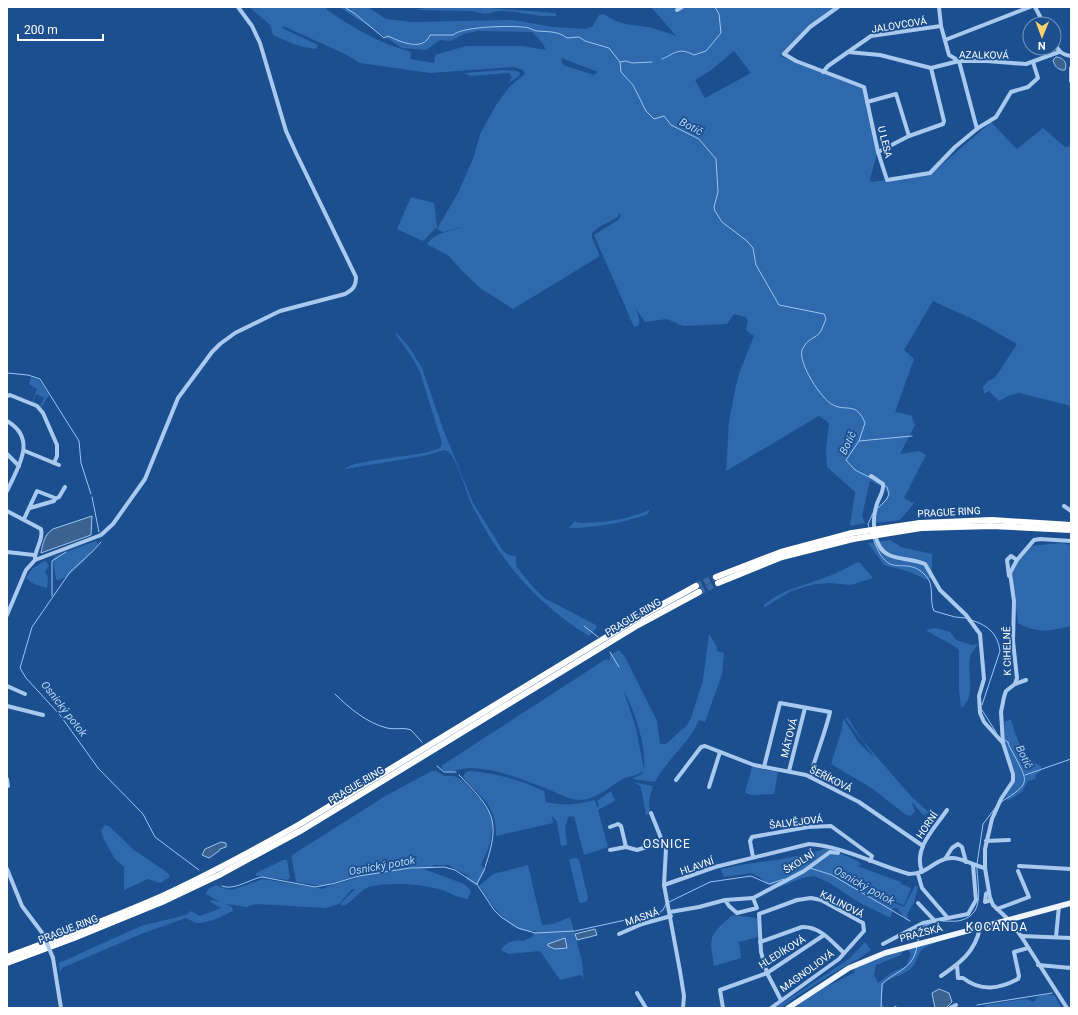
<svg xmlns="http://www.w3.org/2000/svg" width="1078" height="1015" viewBox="0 0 1078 1015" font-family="Roboto,sans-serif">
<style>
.green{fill:#2e69ad;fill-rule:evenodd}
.water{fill:#3c6290;stroke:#9cc4f0}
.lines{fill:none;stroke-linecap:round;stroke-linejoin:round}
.stream{stroke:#9cc4f0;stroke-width:1}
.highway-tunnel{stroke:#3d69a0;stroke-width:6;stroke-dasharray:6 3;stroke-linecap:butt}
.minor{stroke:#a9c9ee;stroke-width:4}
.major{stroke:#f0f6ff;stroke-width:5.5}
.highway{stroke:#fff;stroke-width:6}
.minor-bridge{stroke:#a9c9ee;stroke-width:4}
.highway-bridge{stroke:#fff;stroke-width:6}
.labels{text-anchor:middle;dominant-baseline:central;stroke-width:3.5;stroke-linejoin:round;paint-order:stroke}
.street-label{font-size:10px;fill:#fff;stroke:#1b4f8f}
.water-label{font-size:11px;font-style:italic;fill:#b5d3f5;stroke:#1b4f8f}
.quarter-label{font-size:12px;letter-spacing:1px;fill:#fff;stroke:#1b4f8f}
</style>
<rect width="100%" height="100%" fill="#1b4f8f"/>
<g class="green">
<path d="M249 7H327L326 9C353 28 379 43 411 52L410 59 434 63 435 55 466 46H523L546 50 543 44 532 32 477 31 464 34 451 41 440 40 426 50 402 48 339 7H368L386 19 412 22 513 20 553 27 586 29 593 26 599 15 604 14C622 27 633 24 652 28 660 30 668 33 676 36L651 7H835L780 56 862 87 877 154 870 179 872 182 931 174 991 122 1017 149 1043 128 1065 147 1071 146V406L1019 393 1010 395 999 401 989 391 984 394 983 387 988 381 995 378 1017 344 977 321 933 301 904 350 914 359 895 412 911 415 915 425 900 454 919 451 926 455 904 498 912 503 916 501 900 520 876 523 877 510 888 495 885 488 870 481 862 516 865 523 850 526 855 492 827 467 826 450 829 423 819 416 726 471 729 421 736 386 740 371 754 336 746 330 748 321 745 317 734 314 727 324 683 326 667 319 645 322 636 309 639 319V325L634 327 594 235 618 220 621 215 619 213 618 217 599 227 592 233V238L600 256 513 309 480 288 461 270 449 256 427 244C435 232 449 232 462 227L443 232 437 229 459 191 474 156 480 134 496 105 510 86 525 74 523 70 514 67 430 73 360 63 345 54 283 26 282 28 318 45 316 49 299 46 277 37 273 35 270 25ZM734 51 751 73 705 98 695 80 710 71ZM561 58 598 72 594 75 563 65Z"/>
<polygon points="429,7 479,7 555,13 557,16 542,16 515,12 499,11 485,14 471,11 415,10"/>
<polygon points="504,70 517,71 520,73 519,76 509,83 512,77 509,73 470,76 463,73"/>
<polygon points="411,197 434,203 437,227 423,241 397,229"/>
<path d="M396 332 409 347 422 368 443 429 473 503 503 551 509 555 516 556V566L533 587 544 598 596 625 597 627 589 636C538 605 501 562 474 509 465 492 460 464 448 451L444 450 423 456 345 469C353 459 424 457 440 448L442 443 420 372 412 357 396 335Z"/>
<polygon points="31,377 39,380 49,395 41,408 40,407 44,398 36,394 33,401 37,403 36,404 32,402 37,389 29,384"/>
<path d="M649 510V512L646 515C620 523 596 528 569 528L575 521 578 523C603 523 627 520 649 510Z"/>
<polygon points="890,540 901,547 932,554 932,577 927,580 910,572 884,565 868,543"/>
<path d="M96 541 98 544C92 553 67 582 56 580L53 559 55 556Z"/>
<path d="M1061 543 1071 545V626C1049 631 1038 634 1018 623L1011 576 1015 565 1031 546Z"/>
<polygon points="44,561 46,561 49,566 45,572 48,577 47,588 34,584 26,578 32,569"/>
<path d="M859 562 873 578 851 585 830 583 815 584 791 591 765 607 763 606C783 588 809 585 834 574 842 571 850 565 859 562Z"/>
<path d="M935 628 950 632 956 640 972 645 978 644C976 649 970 653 970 657 967 675 977 696 961 708L959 691V650C949 641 937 638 926 630Z"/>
<path d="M709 634 717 647V651L724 653 722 674 705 722 699 720C689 744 667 759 655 782L632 779 642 774 643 771C637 776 630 776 623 779 609 787 597 799 580 800 570 800 559 794 550 790 524 780 478 760 451 772L442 770V765L444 764 603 661 607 659 609 661 610 655 619 650 625 657 657 721 660 744H666L688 724 691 718 703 680ZM623 689C634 710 647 746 644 770L636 728Z"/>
<polygon points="843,718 859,743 875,758 845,718 848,718 862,740 910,795 927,811 931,812 923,815 911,801 915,811 911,816 906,815 873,789 831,764 842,729"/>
<path d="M1011 719C1016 737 1022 758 1041 766V771L1036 775 1035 779 1028 781 1022 792 1007 801 1006 796C1024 771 1008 768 1005 744 1004 736 1005 729 1004 722Z"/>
<polygon points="752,767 778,772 774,794 752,795 745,793"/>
<path d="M432 771H436L445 776H454L462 780 482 801 493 820 490 845 487 846 489 847 481 865 486 870 476 886 465 878 467 876 472 878 448 865H432L436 868 424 869 464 884 471 891 468 899C458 898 454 895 445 891 426 884 392 882 372 886 359 889 353 904 341 906V903L355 889H352L339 904 325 908 256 904 247 907 225 904 232 907 233 911C222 916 209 923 198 923 193 923 190 919 186 918L141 934 62 968 60 973 59 963 141 926 186 915 191 911 200 916 221 908 210 902 212 900 220 902 206 894 208 889 216 885 222 888 232 890 263 879 323 889 329 886 357 878V876L322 886 296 882C295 875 292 864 292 855L387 795Z"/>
<path d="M470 771C495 773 521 780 544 791L546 802C565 806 575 805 595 800L597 807 599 806 597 801 611 791 615 801 598 810 608 847 584 855 574 816 568 817 565 828 567 845 561 846 557 822 552 816 553 823 496 836C497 805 481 798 463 777L466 772Z"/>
<polygon points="632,782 653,786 649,801 650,813 646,815 641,788 639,785"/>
<polygon points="105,825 109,826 134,850 168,873 170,877 160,883 148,879 124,890 124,867 115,859 104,840 101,830"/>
<path d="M827 848 858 861 861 865 857 866 901 882V884L911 888 904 905 893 901 896 893 892 902 904 907 915 886H918L914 903 907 914 908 917 907 921 897 908H893L891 917H889L860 903 828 882 814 876 802 878 780 887 770 886 761 878 751 873 724 877 721 869C757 861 793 860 827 848Z"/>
<polygon points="577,858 579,860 588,898 587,901 582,903 579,902 569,859"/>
<polygon points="283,860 287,860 290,878 288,880 256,876 256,873"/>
<path d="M528 865 542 925 553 924 570 917 582 961 584 982 583 977 580 975 560 980 540 951 509 954 502 951V948C508 942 514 939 523 941L532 937 536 930C514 940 489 902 479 886L493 874Z"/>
<path d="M732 915 757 918 758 937 739 942 741 958 714 966C709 933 709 937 732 915Z"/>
<path d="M936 940V943C912 949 922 961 909 970 901 976 892 977 884 983 883 992 879 1001 885 1008H794L821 989 854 973 855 967 904 948 901 955 876 965 874 974 878 983 891 973 906 966 911 954 908 950 909 947Z"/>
<polygon points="865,942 871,950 860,958 835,972 794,998 781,1008 775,1008 849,959"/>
<polygon points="1048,994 1055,996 1061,1007 985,1008 986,1005 1025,999 1034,1002 1038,996"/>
</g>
<g class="water">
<path d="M1056 57C1063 57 1068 63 1065 70 1059 71 1054 66 1053 60Z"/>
<path d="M92 516 91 535 41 553C43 543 44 535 53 529Z"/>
<polygon points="221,842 226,843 226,847 220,849 219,851 209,858 202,855 205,849"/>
<polygon points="595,929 597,935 577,940 575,934"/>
<polygon points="565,938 567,948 555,949 548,946 548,944"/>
<polygon points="939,989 949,993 952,1002 946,1008 935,1008 932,993"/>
</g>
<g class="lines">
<g class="stream">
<path d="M346 7 347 9 354 13 384 38 388 36C401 42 423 52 430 35H453C462 26 517 25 529 28 532 29 534 31 538 31 549 32 558 31 567 38L579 37 585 41 609 48 620 62 621 72 633 85 646 111 654 119 664 116 671 125 699 139 716 159 718 192 714 207 715 211 722 222 747 241 753 248 756 265 779 305 824 314 826 319C824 323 823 327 821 331 816 339 807 338 802 350 798 363 821 399 833 405 847 412 856 401 865 423L859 441 846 460 855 470 871 478"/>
<path d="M662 59C676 53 678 47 694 55L706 51 721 33 719 14 715 7"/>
<polyline points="620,62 626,61 632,63 652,62"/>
<polyline points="7,373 28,375 40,379 79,441 81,463 91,494"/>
<polyline points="859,441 912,436"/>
<polyline points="92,497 99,532"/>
<polyline points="878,508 887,499 889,494 887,487 884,485"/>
<polyline points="869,528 868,524 873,513"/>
<path d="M873 538C889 585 904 552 926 576 935 585 929 601 934 611L955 617 966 618"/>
<polyline points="101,542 93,551 70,572 32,627 20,668 26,678 60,715 98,768 143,814 155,837 199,870"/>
<polyline points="52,596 52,561 66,552"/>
<path d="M971 620C988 625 998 634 1000 651L982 705"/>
<polyline points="584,626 598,637"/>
<polyline points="610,652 619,667"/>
<path d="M335 694C349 708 367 723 387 728 395 730 403 727 411 730L422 742"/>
<polyline points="982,710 996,732"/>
<polyline points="437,766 444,772 456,772"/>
<path d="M459 775C492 809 502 819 485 867"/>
<polyline points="1025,775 1071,759"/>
<path d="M1001 802C1031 783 1029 783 1013 753 1011 749 1008 745 1008 742L1004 740"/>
<polyline points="977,864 983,824 996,807"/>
<polyline points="810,868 832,875 910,921"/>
<polyline points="332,884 359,876 410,868 444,867 455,870 478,885"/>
<polyline points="477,884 485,868"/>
<path d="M222 886C234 891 250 879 262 877L315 887 331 884"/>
<polyline points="478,886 494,910 501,917 518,928 535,933 575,931 630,919 642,922"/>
<polyline points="669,902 710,882 751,876 769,884 784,879"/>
<polyline points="651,919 663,910 666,904"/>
<path d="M943 921C949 921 957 922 962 920 986 913 977 885 977 868"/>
<polyline points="918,941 919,929 931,923"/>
<polyline points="977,1005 1052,993"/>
<path d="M881 1008 882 984C897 970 914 969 917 946"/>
<polyline points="893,1008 896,1006"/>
</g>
<g class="highway-tunnel">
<polyline points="696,586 716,577"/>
<polyline points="699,592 718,583"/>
</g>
<g class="minor">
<polyline points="838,7 810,27 784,54 796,61 864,87 878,152 887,180 930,173 955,147 978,128 996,117 1011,92 1028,87 1038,78 1033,62"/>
<polyline points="939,7 941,26 949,55 959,61 977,129"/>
<polyline points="1035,7 1044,24"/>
<polyline points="677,10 682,7"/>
<polyline points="945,40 1030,7"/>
<path d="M1054 42C1058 50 1061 55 1071 56"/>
<polyline points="848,52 880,55 931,68 959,61 987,61 1026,64 1059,52"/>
<polyline points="823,72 828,66 871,36 941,26"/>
<polyline points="1071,81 1071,68"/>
<polyline points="867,102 896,94 909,136"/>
<polyline points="878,152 909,136 943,124 944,121 931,68"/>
<polyline points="7,396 10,395 37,406 43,413 57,445 57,456 54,463"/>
<path d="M7 421C38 439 18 467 7 491"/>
<polyline points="25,451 59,465"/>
<polyline points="7,454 19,466"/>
<path d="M871 476 883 484C884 493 878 498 876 507 872 521 873 548 889 555 900 560 914 559 925 564L940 590 966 615 980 634 984 679 979 696 980 713 984 722 1003 743"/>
<polyline points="55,499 59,497 65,487"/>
<polyline points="1064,506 1071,511"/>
<path d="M7 511 41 529C44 540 34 550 35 560"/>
<polyline points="24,519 37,491 55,498 54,501 30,508"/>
<polyline points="7,552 34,555"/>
<polyline points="1009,576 1007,560 1011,556 1017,560"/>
<path d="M7 615 26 570 35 560 101 535 113 524 145 479 178 398 212 352 220 344 235 333 280 311 345 294C353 290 356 286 356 277L296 153 286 131 260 43 252 26 238 7"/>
<polyline points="1015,684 1026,680"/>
<polyline points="7,686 25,694"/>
<polyline points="7,706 43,715"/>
<path d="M764 767 780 703 830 712C825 734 816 754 810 777"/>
<polyline points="789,771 805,708"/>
<polyline points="7,779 8,786"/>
<polyline points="676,780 701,747 705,746 754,765 806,775 859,802 923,846"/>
<polyline points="709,787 720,752"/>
<polyline points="651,813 663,843"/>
<polyline points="610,827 618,824 621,826 626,847"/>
<polyline points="986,841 1009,840"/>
<polyline points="610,850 626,847 637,850 666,841 670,843 669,846 666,848 664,885 680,971 684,996 683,1008"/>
<polyline points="753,857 750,841 752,837 808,827 831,826 872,856 870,861"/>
<polyline points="945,859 952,848 958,844 962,847 966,862"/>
<polyline points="1019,866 1071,869"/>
<polyline points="7,869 22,906 43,934"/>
<path d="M922 872C913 848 934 829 947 810"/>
<polyline points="918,874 922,888 947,917"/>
<path d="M664 885 715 867 809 844C842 846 877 865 909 874 929 874 935 858 952 858 963 858 975 866 985 868"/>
<polyline points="989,892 986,894 985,902 991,900"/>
<polyline points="753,898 804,871 830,852 838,853"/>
<polyline points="918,903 934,920"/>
<polyline points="997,909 1029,897 1018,871"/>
<polyline points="670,912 699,907 725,900 753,898 757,908 737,913 729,906 725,900"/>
<polyline points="619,934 642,924 671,916"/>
<polyline points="1021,936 1071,938"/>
<polyline points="1056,937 1059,906"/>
<path d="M760 942 802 927C820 926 832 942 844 953"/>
<polyline points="883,944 923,923 968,914 976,900 973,865"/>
<polyline points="53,958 61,1008"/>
<path d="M957 965 958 978H963C981 992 999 989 1018 979L1019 976 1014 952 1028 948"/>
<polyline points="1038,965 1071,968"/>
<path d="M941 976C960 963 975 952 980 928"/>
<polyline points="637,993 646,1008"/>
<polyline points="723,1008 720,990 767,973 824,935"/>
<polyline points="771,1008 839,959 864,931 863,923 821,900 811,898 797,900 759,914 761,952 767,973 781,1000"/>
<polyline points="950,1008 956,1005"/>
<polyline points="1067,1008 1021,936 1010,921 993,905 990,898 985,868 985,849 992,819 1001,799 1013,781 1013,774 1003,743 1001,712 1004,697 1006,691 1015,684 1017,678 1013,641 1014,601 1010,573 1017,560 1034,540 1040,539 1071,541"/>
</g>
<polyline class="major" points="788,1008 849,968 885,953 1071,903"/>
<g class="highway">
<polyline points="920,523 992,520 1071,525"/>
<polyline points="921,528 991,526 1071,530"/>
<polyline points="716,577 781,552 852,533"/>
<polyline points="718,583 782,557 853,539"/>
<path d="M7 957C58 938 110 919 160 897 208 875 254 850 300 824L636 619 696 586"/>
<polyline points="7,963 74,938 162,902 219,875 302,830 638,625 699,592"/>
</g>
<polyline class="minor-bridge" points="43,934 53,958"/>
<g class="highway-bridge">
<polyline points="852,533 920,523"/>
<polyline points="853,539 921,528"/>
</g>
</g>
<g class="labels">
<g class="street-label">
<text transform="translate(899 25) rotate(-9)">JALOVCOVÁ</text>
<text transform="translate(984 55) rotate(1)">AZALKOVÁ</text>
<text transform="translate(885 142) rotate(76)">U LESA</text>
<text transform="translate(949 512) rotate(-3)">PRAGUE RING</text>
<text transform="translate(633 617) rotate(-31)">PRAGUE RING</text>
<text transform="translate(1007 651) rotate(-91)">K CIHELNĚ</text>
<text transform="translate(789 738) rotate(-76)">MÁTOVÁ</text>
<text transform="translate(831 779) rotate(26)">ŠEŘÍKOVÁ</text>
<text transform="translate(356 785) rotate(-31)">PRAGUE RING</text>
<text transform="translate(796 822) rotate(-7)">ŠALVĚJOVÁ</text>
<text transform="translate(927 825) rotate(-56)">HORNÍ</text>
<text transform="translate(799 862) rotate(-32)">ŠKOLNÍ</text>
<text transform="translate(697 866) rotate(-19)">HLAVNÍ</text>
<text transform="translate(842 904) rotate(27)">KALINOVÁ</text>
<text transform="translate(642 917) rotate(-19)">MASNÁ</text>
<text transform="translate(68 929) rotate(-21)">PRAGUE RING</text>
<text transform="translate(921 933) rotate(-15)">PRAŽSKÁ</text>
<text transform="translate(782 952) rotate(-32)">HLEDÍKOVÁ</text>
<text transform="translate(807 971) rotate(-36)">MAGNOLIOVÁ</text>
</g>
<g class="water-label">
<text transform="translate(691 127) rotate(28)">Botič</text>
<text transform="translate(848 443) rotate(-64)">Botič</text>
<text transform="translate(64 709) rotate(52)">Osnický potok</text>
<text transform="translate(1024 757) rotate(64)">Botič</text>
<text transform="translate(382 866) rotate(-10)">Osnický potok</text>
<text transform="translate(864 886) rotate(29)">Osnický potok</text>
</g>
<g class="quarter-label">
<text x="667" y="844">OSNICE</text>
<text x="997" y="927">KOCANDA</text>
</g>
</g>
<rect width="1078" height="1015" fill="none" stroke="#ffffff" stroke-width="16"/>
<g transform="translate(1042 36) rotate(181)"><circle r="19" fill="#1b4f8f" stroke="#7695bc"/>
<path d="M0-3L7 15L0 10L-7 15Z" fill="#ffd166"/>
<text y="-6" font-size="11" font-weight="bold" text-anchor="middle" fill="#ffffff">N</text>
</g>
<path d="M18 34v6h85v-6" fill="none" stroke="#ffffff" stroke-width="2"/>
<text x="24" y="34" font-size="12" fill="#ffffff" stroke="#1b4f8f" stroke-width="3" paint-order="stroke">200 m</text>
</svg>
